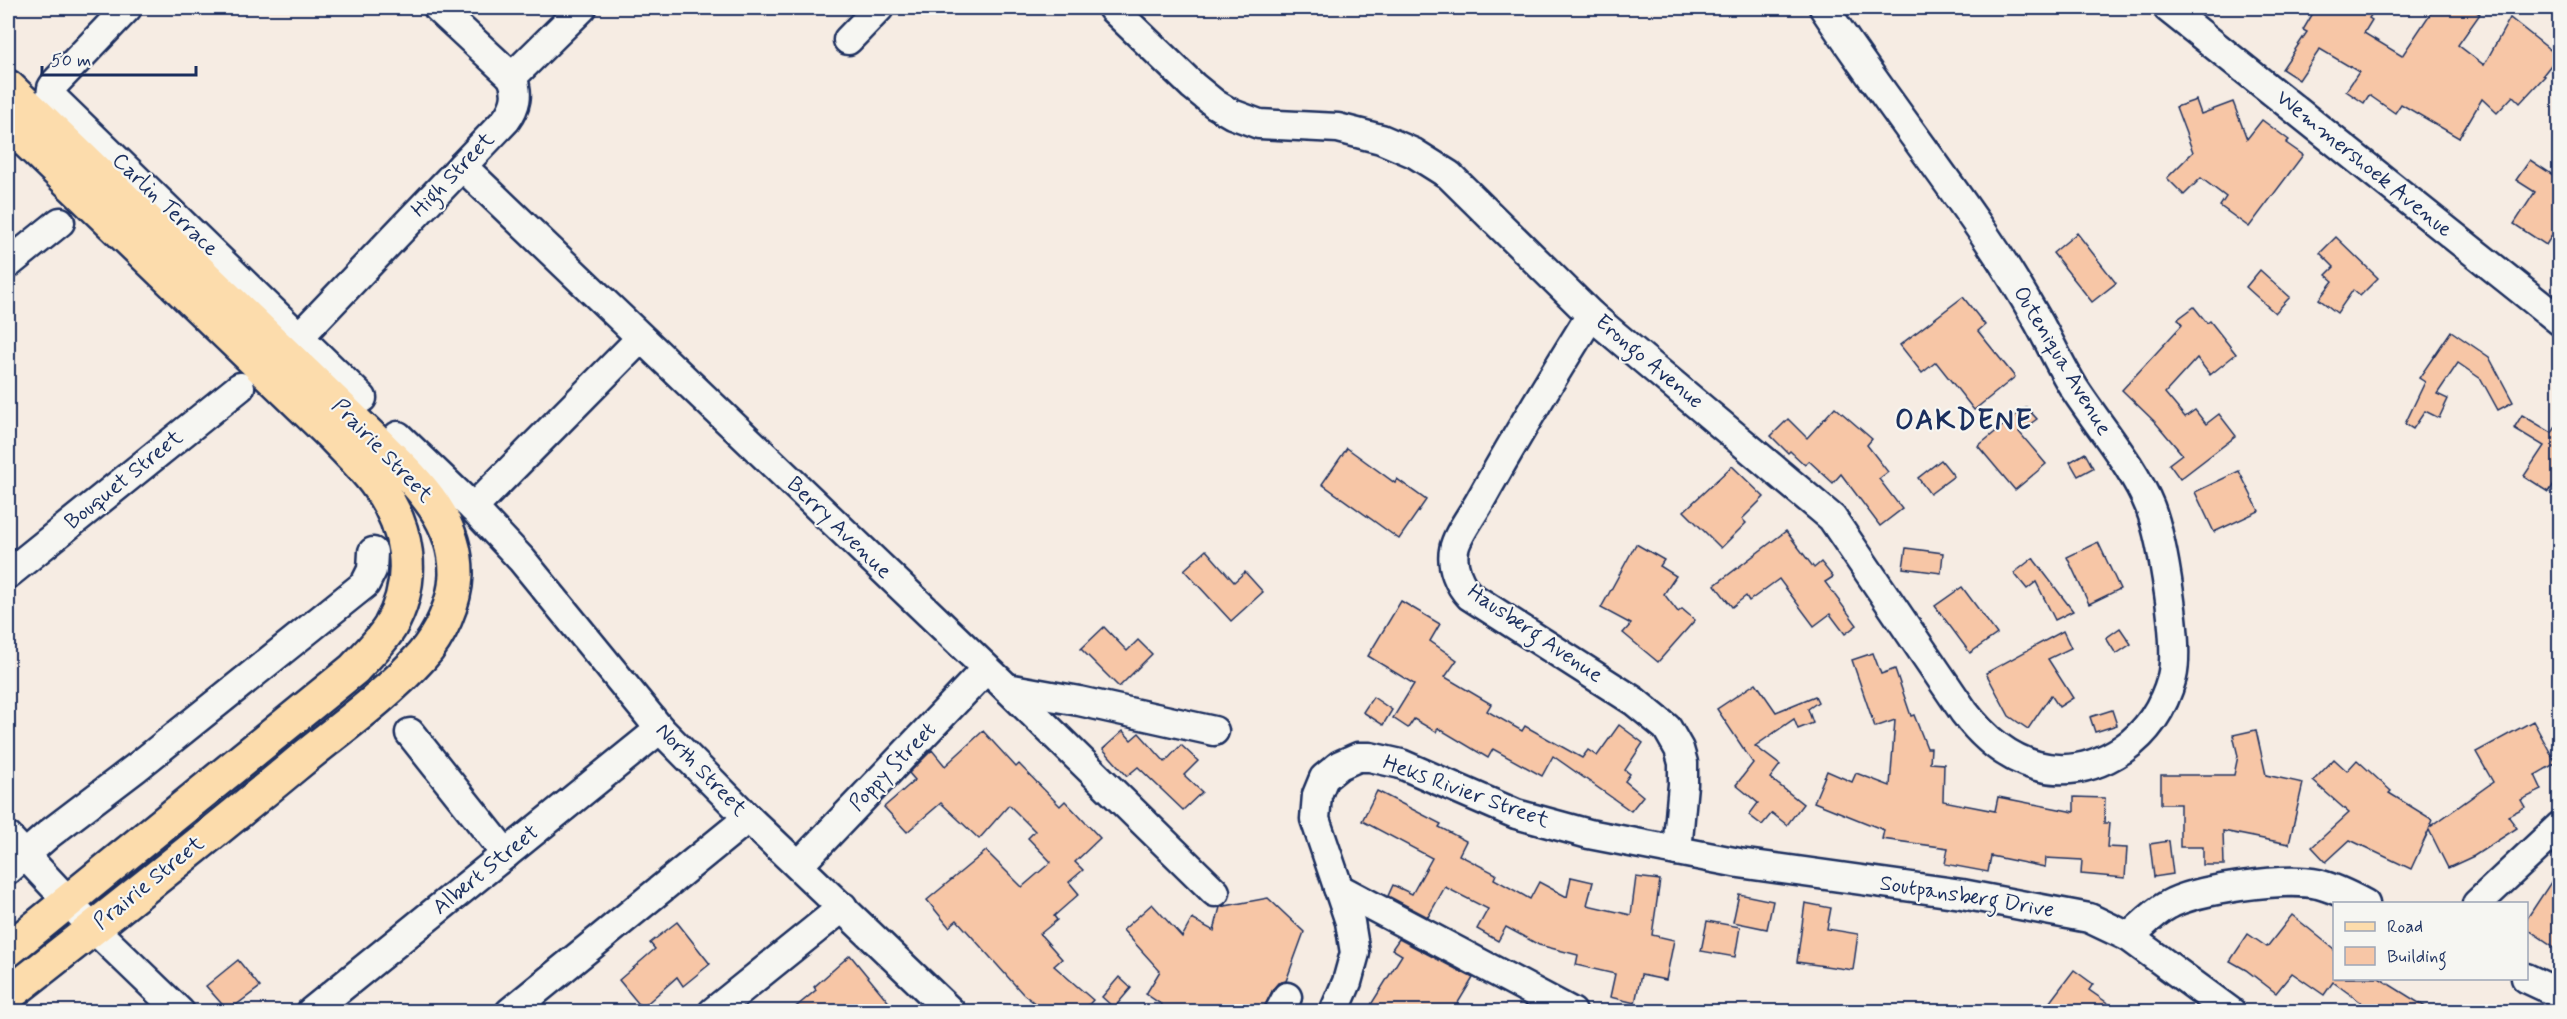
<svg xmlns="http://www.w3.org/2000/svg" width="2567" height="1019" viewBox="0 0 2567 1019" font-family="Mynerve,sans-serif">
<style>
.building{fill:#f7c6a6;stroke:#1b2f5e;stroke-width:1.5}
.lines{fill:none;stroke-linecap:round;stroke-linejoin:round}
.minor-casing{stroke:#1b2f5e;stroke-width:33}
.major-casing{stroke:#1b2f5e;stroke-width:38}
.minor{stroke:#f6f6f2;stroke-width:28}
.major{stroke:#fcdcac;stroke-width:33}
.labels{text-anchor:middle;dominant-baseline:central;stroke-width:4.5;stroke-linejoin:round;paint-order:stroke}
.street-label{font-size:22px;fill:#1b2f5e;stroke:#f6f6f2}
.district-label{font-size:28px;font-weight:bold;letter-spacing:1.5px;fill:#1b2f5e;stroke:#f6f6f2}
</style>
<rect width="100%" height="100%" fill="#f6ece3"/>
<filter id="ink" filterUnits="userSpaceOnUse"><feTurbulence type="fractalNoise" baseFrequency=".0167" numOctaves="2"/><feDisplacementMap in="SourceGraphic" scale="12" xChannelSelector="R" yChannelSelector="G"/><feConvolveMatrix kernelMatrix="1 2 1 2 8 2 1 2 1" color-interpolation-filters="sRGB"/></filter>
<g filter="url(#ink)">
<g class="building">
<polygon points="2316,8 2376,8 2369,18 2372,20 2364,33 2402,56 2434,8 2470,8 2480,14 2458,45 2484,65 2510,18 2558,56 2543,75 2545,76 2520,103 2513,96 2497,113 2482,99 2459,138 2401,104 2395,113 2369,95 2364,103 2346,91 2359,72 2320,49 2299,80 2282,69 2307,32 2303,30"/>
<polygon points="2196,100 2201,114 2233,102 2247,139 2262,120 2289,140 2286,143 2303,155 2249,227 2220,206 2226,197 2201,178 2184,195 2167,178 2193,152 2176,107"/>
<polygon points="2530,160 2559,179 2559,224 2546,245 2514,224 2535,192 2516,180"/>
<polygon points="2077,233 2116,283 2092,302 2053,253"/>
<polygon points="2336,237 2378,278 2360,296 2353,290 2337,313 2319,299 2333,281 2326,275 2334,267 2320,253"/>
<polygon points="2260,270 2290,297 2275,313 2246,287"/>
<polygon points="1963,297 1985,325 1978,331 2015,377 1974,410 1936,362 1922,373 1900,345"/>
<polygon points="2194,307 2207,323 2210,321 2236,354 2210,375 2197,358 2165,393 2185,417 2195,410 2206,424 2219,414 2236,436 2180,479 2169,464 2182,454 2155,422 2122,390 2182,325 2178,319"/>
<polygon points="2451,331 2489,357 2513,402 2498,410 2481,379 2458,363 2437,394 2448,399 2439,418 2425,411 2413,429 2405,424 2425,382 2419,378"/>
<polygon points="1835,407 1872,439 1867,445 1888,472 1879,479 1902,509 1880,526 1841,474 1833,483 1809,461 1805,465 1790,451 1788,453 1771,436 1788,419 1807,438"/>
<polygon points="2026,407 2037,419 2019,432 2046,464 2015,490 1978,446"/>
<polygon points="2522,415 2552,433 2559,422 2559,476 2549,492 2524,476 2544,446 2514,428"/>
<polygon points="1347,448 1395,483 1397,479 1426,500 1399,539 1322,484"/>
<polygon points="2085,453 2093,468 2078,476 2070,462"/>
<polygon points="1941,460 1954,476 1930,494 1918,478"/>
<polygon points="1732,466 1764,497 1742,519 1746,523 1721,548 1684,511"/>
<polygon points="2239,471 2259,511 2214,532 2195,492"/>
<polygon points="1786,531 1814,568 1821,562 1833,577 1825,582 1857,625 1845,634 1830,614 1814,626 1779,579 1749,601 1746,596 1732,607 1715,585"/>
<polygon points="2098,542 2120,589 2089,604 2067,557"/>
<polygon points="1636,544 1664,560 1660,566 1676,576 1664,594 1678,612 1682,609 1695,620 1658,662 1623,633 1631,624 1601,608"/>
<polygon points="1906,548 1943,553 1941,573 1903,568"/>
<polygon points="1206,550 1234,582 1245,572 1263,592 1231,621 1184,570"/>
<polygon points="2033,558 2035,561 2073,611 2055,620 2036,582 2027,589 2014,573"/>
<polygon points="1962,587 1997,634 1970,653 1935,606"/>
<polygon points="1401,601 1440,624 1430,641 1457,660 1445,677 1491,704 1487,711 1522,731 1525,726 1582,758 1588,750 1597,756 1619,725 1643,743 1625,770 1630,774 1625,781 1643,796 1631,811 1553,756 1542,776 1493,749 1488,758 1438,728 1436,732 1414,719 1408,728 1393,718 1414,684 1368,656"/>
<polygon points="1104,627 1127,651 1138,640 1152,654 1119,687 1081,649"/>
<polygon points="2120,628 2131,644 2116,654 2106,638"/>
<polygon points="2063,631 2071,648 2048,659 2073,698 2059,707 2051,695 2028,729 2009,716 1986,673"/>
<polygon points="1873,653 1881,674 1895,669 1911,716 1914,715 1927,748 1931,748 1930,763 1944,764 1943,801 1995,811 1998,797 2074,812 2074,797 2105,798 2104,823 2109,823 2107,847 2127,848 2125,878 2081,874 2082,860 2046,858 2045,867 1991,856 1988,872 1945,864 1948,848 1882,839 1884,830 1814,802 1827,771 1852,782 1856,773 1890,786 1895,720 1875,727 1852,660"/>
<polygon points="1756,683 1776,712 1815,696 1818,702 1808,709 1813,723 1798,729 1794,719 1755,746 1780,765 1770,778 1803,804 1787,825 1772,813 1762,825 1749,815 1758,803 1736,785 1753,763 1717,709"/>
<polygon points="1373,697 1392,710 1383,725 1363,712"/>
<polygon points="2112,710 2117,725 2095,732 2090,717"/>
<polygon points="2533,721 2556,763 2535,775 2542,790 2521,800 2525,807 2508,816 2517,828 2474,856 2448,868 2429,830 2411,869 2350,840 2326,862 2312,847 2349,813 2313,781 2334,759 2347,771 2357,760 2391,791 2389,793 2433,820 2430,827 2493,782 2476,752"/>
<polygon points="2256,730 2266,775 2303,783 2289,844 2223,831 2224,865 2203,865 2203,847 2180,847 2180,804 2161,804 2161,775 2234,775 2238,756 2233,735"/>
<polygon points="983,731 1016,767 1019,764 1060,806 1065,801 1100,838 1075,862 1083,870 1069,882 1079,894 1054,916 1057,920 1040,934 1062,959 1054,966 1093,1000 1083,1011 1045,1011 1023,994 957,920 949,927 927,900 986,851 1022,887 1051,862 1028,838 1035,831 1009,805 979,839 941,803 907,832 884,807 915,780 909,773 932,750 945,766"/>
<polygon points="1123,731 1131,740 1139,733 1165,762 1181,745 1198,761 1184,775 1202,792 1183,810 1138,767 1127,776 1103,749"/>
<polygon points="1377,791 1441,824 1439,827 1466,841 1459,855 1496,874 1494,879 1530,899 1539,882 1567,897 1571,877 1593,882 1587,905 1631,915 1636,877 1660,880 1652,935 1674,940 1666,980 1641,975 1635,1003 1610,997 1615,974 1576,965 1578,955 1539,945 1506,927 1498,941 1477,929 1488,909 1445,887 1428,917 1388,896 1393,885 1412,894 1432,858 1362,821"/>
<polygon points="2169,841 2173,874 2154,877 2150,844"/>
<polygon points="2559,870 2559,950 2526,928 2526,920"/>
<polygon points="1739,894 1773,901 1767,929 1733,922"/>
<polygon points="1268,898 1304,932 1286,981 1278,983 1273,989 1263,1011 1157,1011 1162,1005 1146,994 1160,971 1123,930 1152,904 1182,937 1192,919 1214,931 1220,907"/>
<polygon points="1805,903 1831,908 1827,929 1858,934 1853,970 1797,962"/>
<polygon points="2292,915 2334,949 2334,978 2379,978 2432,1011 2373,1011 2333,982 2324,995 2292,973 2276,993 2246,970 2230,961 2248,934 2267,947"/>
<polygon points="1707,921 1740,927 1735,957 1701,951"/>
<polygon points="677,922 710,964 683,986 677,977 642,1008 619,980 655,949 650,943"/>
<polygon points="1399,939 1473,978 1453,1011 1367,1011 1402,955 1392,949"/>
<polygon points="850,955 896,1011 791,1011 816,990 814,987"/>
<polygon points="238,960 260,987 228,1011 206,986"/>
<polygon points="2074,970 2093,984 2089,990 2119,1011 2043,1011"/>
<polygon points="1119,977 1131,988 1114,1008 1102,997"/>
</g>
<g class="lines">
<defs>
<g id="minor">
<polyline points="127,8 56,82 52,88 51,96 362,398"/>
<polyline points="438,8 512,77"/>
<path d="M1112 8 1193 86 1215 104 1232 114 1259 124 1338 128 1381 139 1414 153 1449 175 1591 315 1832 518 1964 712C2005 766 2063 789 2123 749 2148 732 2164 706 2172 677 2180 644 2163 541 2150 507 2134 467 2098 425 2074 388 2061 367 2051 345 2039 323 2022 293 2004 263 1984 234 1932 158 1875 85 1824 8"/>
<polyline points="2168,8 2560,321"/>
<polyline points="848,40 879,8"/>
<polyline points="462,166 1007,688 1215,892"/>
<polyline points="8,264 60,222"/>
<path d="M1591 315C1553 376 1515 438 1480 501 1473 514 1456 536 1454 550 1451 566 1459 585 1470 596L1634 701 1667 728 1679 749 1683 763V784L1677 851"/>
<path d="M300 336 506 120C516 106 519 94 512 77L582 8"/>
<polyline points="398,436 473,508 522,560 660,729 748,818 951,1012"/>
<polyline points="473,508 640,339"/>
<polyline points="8,574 240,387"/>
<polyline points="1007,688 1079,701 1214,731"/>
<polyline points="410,733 506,854"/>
<polyline points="8,837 93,928 180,1012"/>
<polyline points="799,865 986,669"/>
<polyline points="8,870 49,834 137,767 365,584 372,570 373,552"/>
<polyline points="1338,888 1572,1012"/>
<polyline points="2477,904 2560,826"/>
<path d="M2129 937C2141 927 2153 913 2168 905 2196 889 2286 877 2318 884 2334 888 2350 896 2365 904"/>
<polyline points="2526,978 2560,994"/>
<polyline points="311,1012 660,729"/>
<polyline points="510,1012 748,818"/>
<polyline points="713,1012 843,907"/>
<polyline points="1279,1012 1287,997"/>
<polyline points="1334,1012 1347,982 1355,953 1350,922 1315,819 1317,795 1324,778 1340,765 1358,757 1370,757 1401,764 1516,814 1589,834 1739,863 1962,894 2089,918 2129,937 2231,1012"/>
</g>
<g id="major">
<path d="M8 87 374 440C412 478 457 516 456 575 455 603 440 636 421 657 384 698 336 731 294 766 200 844 104 920 8 995"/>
<path d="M8 123 332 435C346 450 362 465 375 482 408 525 418 578 390 627 380 643 366 656 354 669L8 950"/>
</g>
</defs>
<use href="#minor" class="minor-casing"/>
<use href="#major" class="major-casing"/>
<use href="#minor" class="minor"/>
<use href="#major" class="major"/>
</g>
</g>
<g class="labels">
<g class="street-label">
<text transform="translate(2364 164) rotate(39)">Wemmershoek Avenue</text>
<text transform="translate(453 175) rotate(-46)">High Street</text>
<text transform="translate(165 205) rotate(44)">Carlin Terrace</text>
<text transform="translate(2062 361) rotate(59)">Outeniqua Avenue</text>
<text transform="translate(1649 362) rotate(40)">Erongo Avenue</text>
<text transform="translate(382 451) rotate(46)">Prairie Street</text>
<text transform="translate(124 480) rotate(-39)">Bouquet Street</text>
<text transform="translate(839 528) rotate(44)">Berry Avenue</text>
<text transform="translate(1535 634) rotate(34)">Hausberg Avenue</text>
<text transform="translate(893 767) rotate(-46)">Poppy Street</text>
<text transform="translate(701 770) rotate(46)">North Street</text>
<text transform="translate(1466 792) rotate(20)">Heks Rivier Street</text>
<text transform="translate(486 870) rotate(-39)">Albert Street</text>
<text transform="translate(149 883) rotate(-39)">Prairie Street</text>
<text transform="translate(1967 897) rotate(9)">Soutpansberg Drive</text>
</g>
<g class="district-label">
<text x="1964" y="421">OAKDENE</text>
</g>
</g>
<rect width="2567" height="1019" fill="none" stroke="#f6f6f2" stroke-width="30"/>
<rect x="15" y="15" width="2537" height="989" fill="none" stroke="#1b2f5e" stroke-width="2" filter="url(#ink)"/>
<rect x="2333" y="902" width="195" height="78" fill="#f6f6f2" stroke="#9ea6b7" stroke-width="1.5"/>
<rect x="2345" y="922" width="30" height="9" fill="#fcdcac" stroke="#9ea6b7" stroke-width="1.5"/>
<text x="2387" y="932" font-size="18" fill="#1b2f5e">Road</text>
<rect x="2345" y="947" width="30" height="18" fill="#f7c6a6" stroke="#9ea6b7" stroke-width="1.5"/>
<text x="2387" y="962" font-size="18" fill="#1b2f5e">Building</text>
<path d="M42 66v9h154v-9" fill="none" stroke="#1b2f5e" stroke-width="3"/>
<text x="51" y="66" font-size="18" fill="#1b2f5e" stroke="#f6f6f2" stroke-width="4.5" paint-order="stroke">50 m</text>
</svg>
